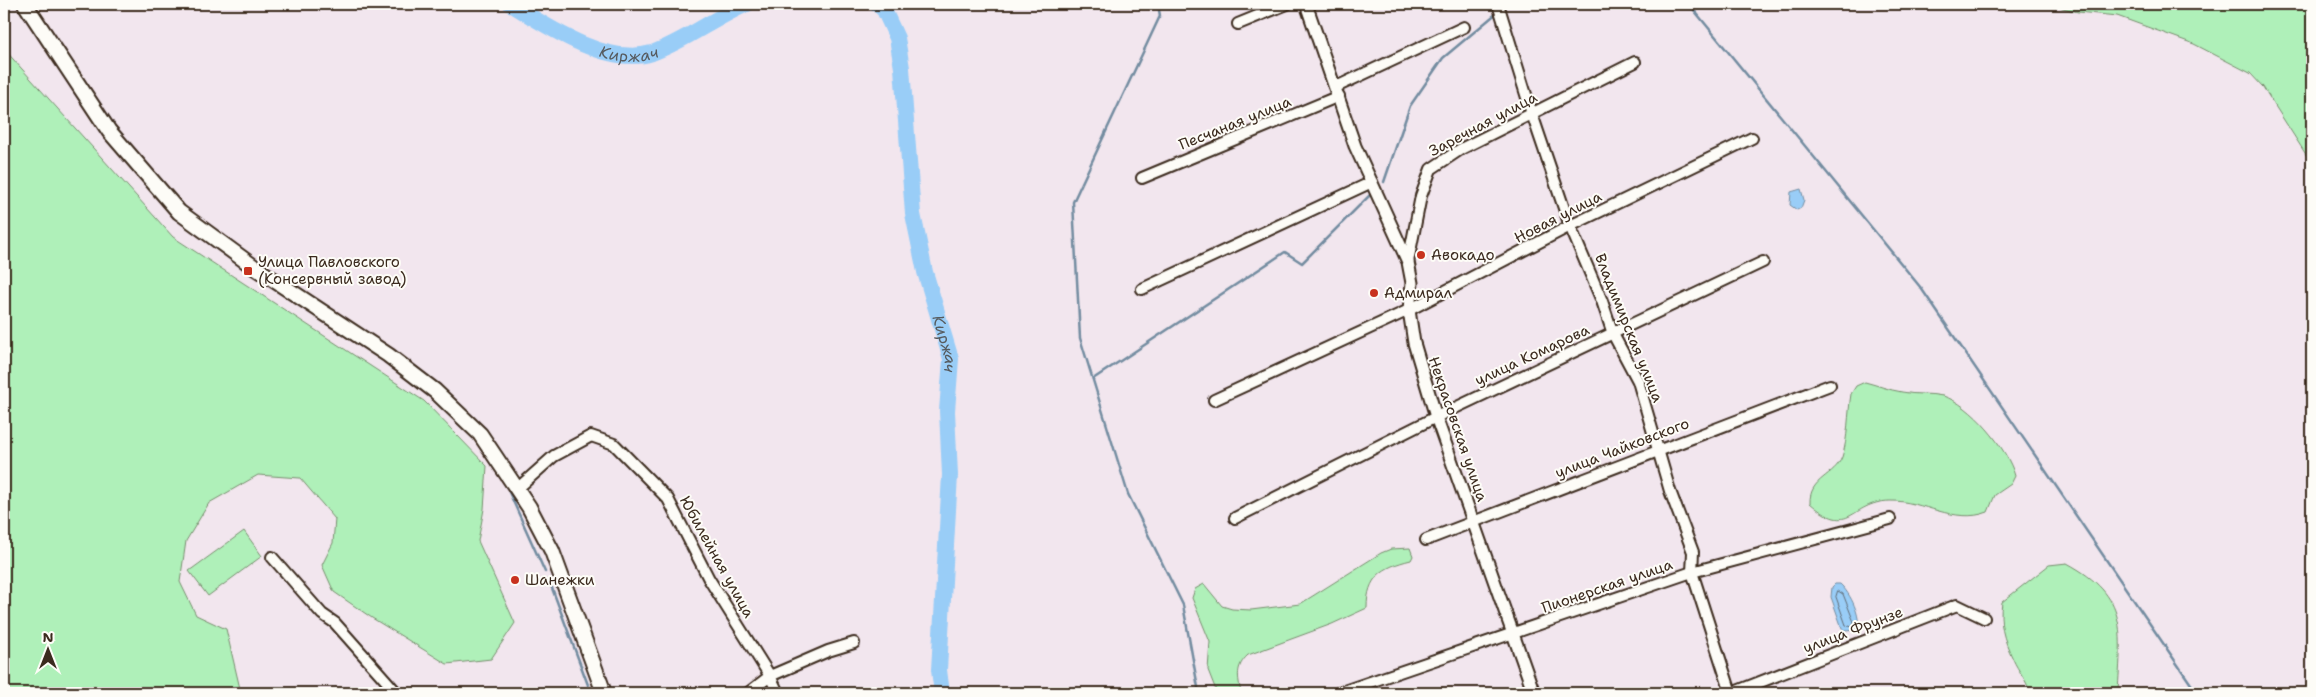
<svg xmlns="http://www.w3.org/2000/svg" width="2316" height="697" viewBox="0 0 2316 697" font-family="'Shantell Sans',sans-serif">
<style>
.green{fill:#aff0b9;stroke:#758d6c}
.water{fill:#99cdf7;stroke:#738ca0}
.lines{fill:none;stroke-linecap:round;stroke-linejoin:round}
.shore{stroke:#616b75;stroke-width:1}
.stream{stroke:#738ca0;stroke-width:2.5}
.river{stroke:#99cdf7;stroke-width:16}
.minor-casing{stroke:#3b2a1e;stroke-width:14}
.tertiary-casing{stroke:#3b2a1e;stroke-width:15}
.secondary-casing{stroke:#3b2a1e;stroke-width:18}
.minor{stroke:#fdfcf7;stroke-width:10}
.tertiary{stroke:#fdfcf7;stroke-width:11}
.secondary{stroke:#fdfcf7;stroke-width:14}
.poi-dot{fill:#c8321e;stroke:#fdfcf7;stroke-width:2}
.labels{text-anchor:middle;dominant-baseline:central;stroke-width:4;stroke-linejoin:round;paint-order:stroke}
.street-label{font-size:15px;fill:#3b2a1e;stroke:#fdfcf7}
.poi-label{font-size:15px;fill:#3b2a1e;stroke:#fdfcf7;text-anchor:start}
.water-label{font-size:16px;font-style:italic;fill:#575b5f;stroke:#fdfcf7}
</style>
<rect width="100%" height="100%" fill="#f2e6ee"/>
<filter id="ink" filterUnits="userSpaceOnUse"><feTurbulence type="fractalNoise" baseFrequency=".02" numOctaves="2"/><feDisplacementMap in="SourceGraphic" scale="10" xChannelSelector="R" yChannelSelector="G"/><feConvolveMatrix kernelMatrix="1 2 1 2 8 2 1 2 1" color-interpolation-filters="sRGB"/></filter>
<g filter="url(#ink)">
<g class="green">
<polygon points="2048,4 2312,4 2312,164 2263,87 2250,73 2194,44 2117,16 2078,12"/>
<polygon points="4,49 173,237 424,401 487,466 484,509 478,541 515,623 491,659 447,664 372,618 334,592 322,565 333,543 335,519 300,478 258,475 209,503 186,541 180,582 196,615 226,629 241,693 4,693"/>
<path d="M1865 382C1877 385 1889 390 1902 392 1915 395 1930 393 1943 396 1971 404 2008 449 2015 476L2011 484 1995 495 1988 512C1954 525 1923 500 1890 501 1849 502 1851 539 1810 503 1809 478 1835 476 1842 457 1848 440 1848 412 1851 394L1856 386Z"/>
<polygon points="244,531 262,556 208,596 189,571"/>
<path d="M1410 548 1413 556 1411 560C1382 567 1367 577 1367 608L1332 624 1248 655C1235 667 1238 677 1241 693H1217L1208 670 1210 642 1192 598 1195 589 1204 584 1222 606 1232 609 1251 610 1300 604 1381 553 1391 549Z"/>
<path d="M2067 563C2130 597 2121 631 2118 693H2030C2027 680 2018 671 2013 659 2003 638 1999 623 2002 602L2049 565Z"/>
</g>
<g class="water">
<polygon points="1801,189 1804,200 1801,208 1797,210 1790,205 1791,192"/>
<path d="M1835 584H1840C1851 594 1861 616 1858 630L1845 631 1842 628 1831 597 1832 587Z"/>
</g>
<g class="lines">
<polygon class="shore" points="1838,591 1843,594 1854,622 1852,627 1846,625 1836,597"/>
<g class="stream">
<polyline points="1158,4 1160,16 1073,202 1080,338 1128,494 1183,605 1199,693"/>
<polyline points="1689,4 1921,288 2197,693"/>
<polyline points="1384,182 1410,106 1443,58 1498,12"/>
<polyline points="1093,379 1285,252 1302,263 1371,194"/>
<polyline points="509,492 545,572"/>
<polyline points="549,580 591,693"/>
</g>
<g class="river">
<path id="s1" d="M511 4C546 26 607 67 652 53 686 41 715 17 747 4"/>
<path id="s2" d="M877 4 884 10 897 38 902 68 913 214 925 272 951 359 947 411 950 475 939 670 942 693"/>
</g>
<defs>
<g id="minor">
<polyline points="1498,4 1532,114 1570,226 1602,301 1613,334 1638,381 1670,491 1693,552 1692,572 1731,693"/>
<polyline points="1238,24 1287,4"/>
<polyline points="1336,87 1464,27"/>
<polyline points="1142,178 1339,96"/>
<polyline points="1408,262 1421,196 1431,169 1461,149 1635,62"/>
<polyline points="1142,289 1372,182"/>
<polyline points="1214,400 1409,310 1570,226 1752,138"/>
<polyline points="517,489 554,456 591,436 614,444 668,499 709,579 770,676 778,693"/>
<polyline points="1235,518 1436,417 1763,262"/>
<polyline points="1426,540 1830,385"/>
<polyline points="272,557 322,614 335,623 397,693"/>
<polyline points="748,693 770,676 828,651 854,643"/>
<polyline points="1338,693 1692,572 1890,519"/>
<polyline points="1732,693 1957,605 1984,618"/>
</g>
<polyline id="tertiary" points="1306,4 1355,146 1408,262 1412,283 1409,310 1414,343 1436,417 1534,693"/>
<polyline id="secondary" points="25,4 109,131 179,212 254,267 388,355 435,391 480,434 529,507 552,551 604,693"/>
</defs>
<use href="#minor" class="minor-casing"/>
<use href="#tertiary" class="tertiary-casing"/>
<use href="#secondary" class="secondary-casing"/>
<use href="#minor" class="minor"/>
<use href="#tertiary" class="tertiary"/>
<use href="#secondary" class="secondary"/>
</g>
</g>
<g class="poi-dot">
<circle cx="1421" cy="255" r="5"/>
<rect x="243" y="266" width="10" height="10" rx="2.5"/>
<circle cx="1374" cy="293" r="5"/>
<circle cx="515" cy="580" r="5"/>
</g>
<g class="labels">
<g class="street-label">
<text transform="translate(1235 123) rotate(-22)">Песчаная улица</text>
<text transform="translate(1483 124) rotate(-28)">Заречная улица</text>
<text transform="translate(1558 217) rotate(-27)">Новая улица</text>
<text transform="translate(1629 328) rotate(68)">Владимирская улица</text>
<text transform="translate(1532 355) rotate(-25)">улица Комарова</text>
<text transform="translate(1458 429) rotate(71)">Некрасовская улица</text>
<text transform="translate(1622 448) rotate(-21)">улица Чайковского</text>
<text transform="translate(717 557) rotate(61)">Юбилейная улица</text>
<text transform="translate(1607 586) rotate(-19)">Пионерская улица</text>
<text transform="translate(1853 630) rotate(-21)">улица Фрунзе</text>
</g>
<g class="poi-label">
<text x="1431" y="255">Авокадо</text>
<text x="258" y="262">Улица Павловского<tspan x="258" dy="17">(Консервный завод)</tspan></text>
<text x="1384" y="293">Адмирал</text>
<text x="525" y="580">Шанежки</text>
</g>
<g class="water-label">
<text stroke="none"><textPath href="#s1" startOffset="130">Киржач</textPath></text>
<text stroke="none"><textPath href="#s2" startOffset="351">Киржач</textPath></text>
</g>
</g>
<rect width="2316" height="697" fill="none" stroke="#fdfcf7" stroke-width="20"/>
<rect x="10" y="10" width="2296" height="677" fill="none" stroke="#3b2a1e" stroke-width="2" filter="url(#ink)"/>
<g transform="translate(48 650)" stroke="#fdfcf7" stroke-width="4" paint-order="stroke">
<path d="M0-4L9 19L0 12L-9 19Z" fill="#3b2a1e"/>
<text y="-8" font-size="14" font-weight="bold" text-anchor="middle" fill="#3b2a1e">N</text>
</g>
</svg>
